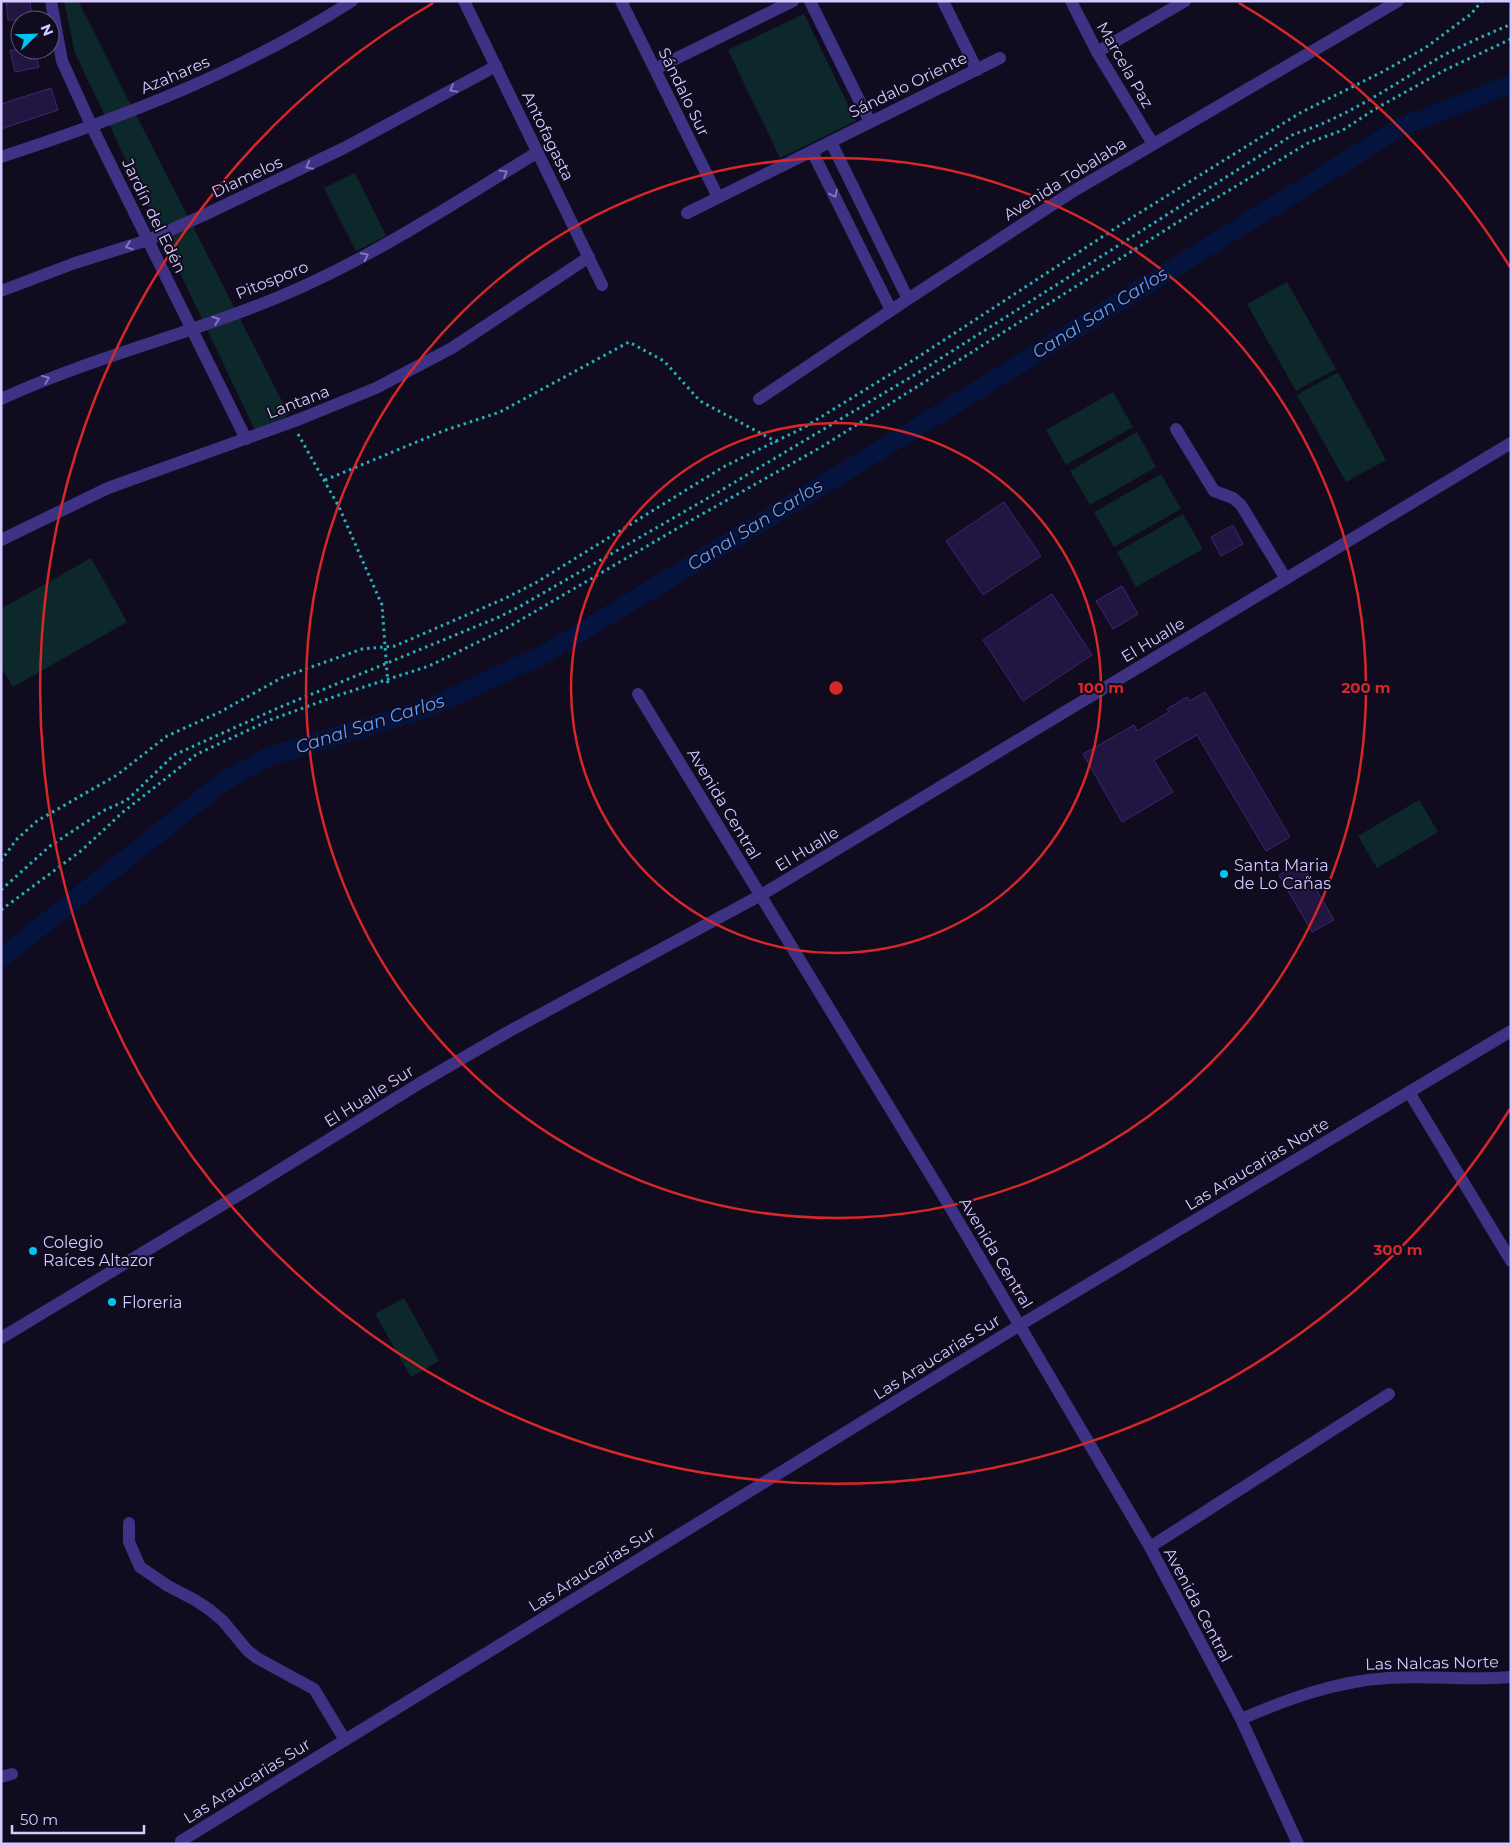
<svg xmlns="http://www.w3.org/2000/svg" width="1512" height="1845" viewBox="0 0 1512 1845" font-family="Montserrat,sans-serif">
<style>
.green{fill:#0d282a}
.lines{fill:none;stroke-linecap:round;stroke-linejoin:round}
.canal{stroke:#05143e;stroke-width:19}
.building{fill:#231542;stroke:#3c2670}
.path{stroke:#24b3b9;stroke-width:3;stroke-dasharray:2.5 4;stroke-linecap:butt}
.minor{stroke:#3d3283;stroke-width:12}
.oneway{stroke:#8176bb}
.ring{fill:none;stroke:#d62828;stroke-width:2.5}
.poi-dot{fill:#00c3f5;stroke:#110b20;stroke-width:2}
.labels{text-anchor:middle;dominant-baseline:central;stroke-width:4;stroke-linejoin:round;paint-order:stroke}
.street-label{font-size:16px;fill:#d5caff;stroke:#110b20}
.poi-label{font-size:16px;fill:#d5caff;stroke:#110b20;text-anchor:start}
.water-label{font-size:18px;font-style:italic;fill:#58a1ff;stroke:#110b20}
.centre{fill:#d62828;stroke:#110b20;stroke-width:2.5}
.ring-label{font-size:15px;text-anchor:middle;font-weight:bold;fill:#d62828;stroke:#110b20;stroke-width:4;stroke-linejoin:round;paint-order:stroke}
</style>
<rect width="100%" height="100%" fill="#110b20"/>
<g class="green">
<polygon points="64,1 78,1 289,415 255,430 75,53"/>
<polygon points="804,14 856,121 780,158 728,50"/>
<polygon points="355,173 386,236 356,251 324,188"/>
<polygon points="1287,282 1336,369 1296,391 1247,304"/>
<polygon points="1338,372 1386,460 1346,482 1297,395"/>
<polygon points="1113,392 1133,427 1066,465 1046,430"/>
<polygon points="1137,432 1156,467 1090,505 1070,471"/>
<polygon points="1161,474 1181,509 1114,547 1094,512"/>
<polygon points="1183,514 1203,549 1136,587 1117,552"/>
<polygon points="91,558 127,622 13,687 1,667 1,609"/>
<polygon points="1419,800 1438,832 1377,868 1358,836"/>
<polygon points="404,1298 439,1361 411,1377 375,1314"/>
</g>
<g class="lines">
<polyline class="canal" points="1,958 223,782 270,756 426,709 547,653 934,417 1401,127 1511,84"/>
</g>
<g class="building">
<polygon points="6,1 30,1 32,20 8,20"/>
<polygon points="10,50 35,50 39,67 15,72"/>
<polygon points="51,88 58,110 1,129 1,104"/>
<polygon points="1004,502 1041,556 983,595 946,541"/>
<polygon points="1233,525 1243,544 1221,556 1211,537"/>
<polygon points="1122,586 1138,614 1113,629 1096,601"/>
<polygon points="1052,594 1092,655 1023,701 983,640"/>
<polygon points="1205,692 1290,837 1266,851 1197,735 1154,760 1173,792 1122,822 1083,754 1134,725 1137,731 1169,712 1167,709 1187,697 1190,701"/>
<polygon points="1301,863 1334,920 1312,932 1279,875"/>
</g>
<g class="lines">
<g class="path">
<polyline points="298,434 339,507 382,605 388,686"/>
<polyline points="325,480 443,431 500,412 629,342 664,361 700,401 777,442"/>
<polyline points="1,861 16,840 37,821 117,775 167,736 220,712 283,677 362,649 395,646 508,597 537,582 725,466 803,428 915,359 1128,220 1300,113 1382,72 1425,48 1471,14 1482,1"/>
<path d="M1 890 50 846 103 811 127 800 174 755 278 708 499 617 519 607 720 491 916 374 1294 134C1346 118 1391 86 1437 59 1461 45 1487 35 1511 24"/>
<polyline points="1,910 82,850 123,812 197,754 270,720 339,695 429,666 505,629 690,521 823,446 1213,200 1308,143 1343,130 1375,109 1445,70 1511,39"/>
</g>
<g class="minor">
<polyline points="51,1 62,61 92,127 246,439"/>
<polyline points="464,1 602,285"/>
<polyline points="621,1 718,197"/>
<polyline points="810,1 870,122"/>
<polyline points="943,1 977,70"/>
<polyline points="1071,1 1097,52 1153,144"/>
<polyline points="1097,52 1185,1"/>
<polyline points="655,69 793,1"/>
<polyline points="831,142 908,299"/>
<polyline points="812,151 891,310"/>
<path d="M1 157C126 116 241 72 352 1"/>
<polyline points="687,213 1000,58"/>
<polyline points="1,291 75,263 148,240 204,215 344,148 496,66"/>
<path d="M1 399C92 357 189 335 281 296 372 258 454 203 538 152"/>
<polyline points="759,399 908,299 1072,192 1398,1"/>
<polyline points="1176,429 1214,491 1233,498 1241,505 1286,579"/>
<polyline points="1,540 108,488 300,419 376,388 452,348 589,257"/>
<polyline points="638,694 947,1202 1150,1547 1241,1719 1298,1844"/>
<polyline points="1409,1092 1511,1261"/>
<polyline points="1,1338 252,1187 420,1083 506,1033 761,895 1511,443"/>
<polyline points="129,1523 129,1542 140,1567 168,1586 195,1600 210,1610 223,1621 247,1650 257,1658 314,1689 345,1740"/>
<polyline points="1150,1547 1389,1394"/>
<path d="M1241 1719C1288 1699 1336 1681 1388 1678 1429 1675 1470 1681 1511 1677"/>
<polyline points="1,1777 12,1774"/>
<polyline points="181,1841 1020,1325 1511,1031"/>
</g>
</g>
<defs><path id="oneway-chevron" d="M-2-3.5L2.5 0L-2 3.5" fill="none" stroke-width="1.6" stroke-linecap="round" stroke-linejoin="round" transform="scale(1.25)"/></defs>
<g class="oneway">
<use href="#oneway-chevron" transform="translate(453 89) rotate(151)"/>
<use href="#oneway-chevron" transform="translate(309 166) rotate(153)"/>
<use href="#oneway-chevron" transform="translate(504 173) rotate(-31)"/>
<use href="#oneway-chevron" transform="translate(834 194) rotate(64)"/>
<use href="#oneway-chevron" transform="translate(129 246) rotate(162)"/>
<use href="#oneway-chevron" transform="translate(365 256) rotate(-27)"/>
<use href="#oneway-chevron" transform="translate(216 320) rotate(-20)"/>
<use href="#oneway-chevron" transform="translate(46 379) rotate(-22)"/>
</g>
<g class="ring">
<circle cx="836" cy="688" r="265"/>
<circle cx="836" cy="688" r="530"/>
<path d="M1510 1109A795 795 0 1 1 433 3M1239 3A795 795 0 0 1 1510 267"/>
</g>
<g class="poi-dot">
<circle cx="1224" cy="874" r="5"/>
<circle cx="33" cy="1251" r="5"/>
<circle cx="112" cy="1302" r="5"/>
</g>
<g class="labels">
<g class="street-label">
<text transform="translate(1125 65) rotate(60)">Marcela Paz</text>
<text transform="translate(175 75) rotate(-23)">Azahares</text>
<text transform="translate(908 85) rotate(-26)">Sándalo Oriente</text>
<text transform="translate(684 92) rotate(64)">Sándalo Sur</text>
<text transform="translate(548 136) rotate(64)">Antofagasta</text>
<text transform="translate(247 177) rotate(-25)">Diamelos</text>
<text transform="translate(1065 179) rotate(-32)">Avenida Tobalaba</text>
<text transform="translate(154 216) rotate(64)">Jardín del Edén</text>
<text transform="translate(272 280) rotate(-22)">Pitosporo</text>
<text transform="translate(298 402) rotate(-21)">Lantana</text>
<text transform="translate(1153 640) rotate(-31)">El Hualle</text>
<text transform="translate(724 804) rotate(59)">Avenida Central</text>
<text transform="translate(807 849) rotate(-31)">El Hualle</text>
<text transform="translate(369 1096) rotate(-32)">El Hualle Sur</text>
<text transform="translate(1257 1164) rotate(-31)">Las Araucarias Norte</text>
<text transform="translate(996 1253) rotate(59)">Avenida Central</text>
<text transform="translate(937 1357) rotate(-32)">Las Araucarias Sur</text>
<text transform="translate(592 1569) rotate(-32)">Las Araucarias Sur</text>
<text transform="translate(1198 1605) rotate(62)">Avenida Central</text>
<text transform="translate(1432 1663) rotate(-1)">Las Nalcas Norte</text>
<text transform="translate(247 1781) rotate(-32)">Las Araucarias Sur</text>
</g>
<g class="poi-label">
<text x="1234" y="865">Santa Maria<tspan x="1234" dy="18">de Lo Cañas</tspan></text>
<text x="43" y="1242">Colegio<tspan x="43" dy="18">Raíces Altazor</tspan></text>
<text x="122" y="1302">Floreria</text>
</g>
<g class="water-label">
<text transform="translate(1100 313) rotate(-32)">Canal San Carlos</text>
<text transform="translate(755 525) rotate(-32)">Canal San Carlos</text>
<text transform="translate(370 724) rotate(-18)">Canal San Carlos</text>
</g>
</g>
<circle cx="836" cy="688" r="8" class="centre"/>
<g class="ring-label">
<text x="1101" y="693">100 m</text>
<text x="1366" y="693">200 m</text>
<text x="1398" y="1255">300 m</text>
</g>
<rect width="1512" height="1845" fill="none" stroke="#d5caff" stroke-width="5"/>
<g transform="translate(35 35) rotate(67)"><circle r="24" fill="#110b20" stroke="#5f5779"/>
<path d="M0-4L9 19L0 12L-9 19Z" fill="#00c3f5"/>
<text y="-8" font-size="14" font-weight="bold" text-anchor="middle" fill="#d5caff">N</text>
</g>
<path d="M12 1825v8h132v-8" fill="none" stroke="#d5caff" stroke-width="2.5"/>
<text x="20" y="1825" font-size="15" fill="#d5caff" stroke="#110b20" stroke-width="4" paint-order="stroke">50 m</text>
</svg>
